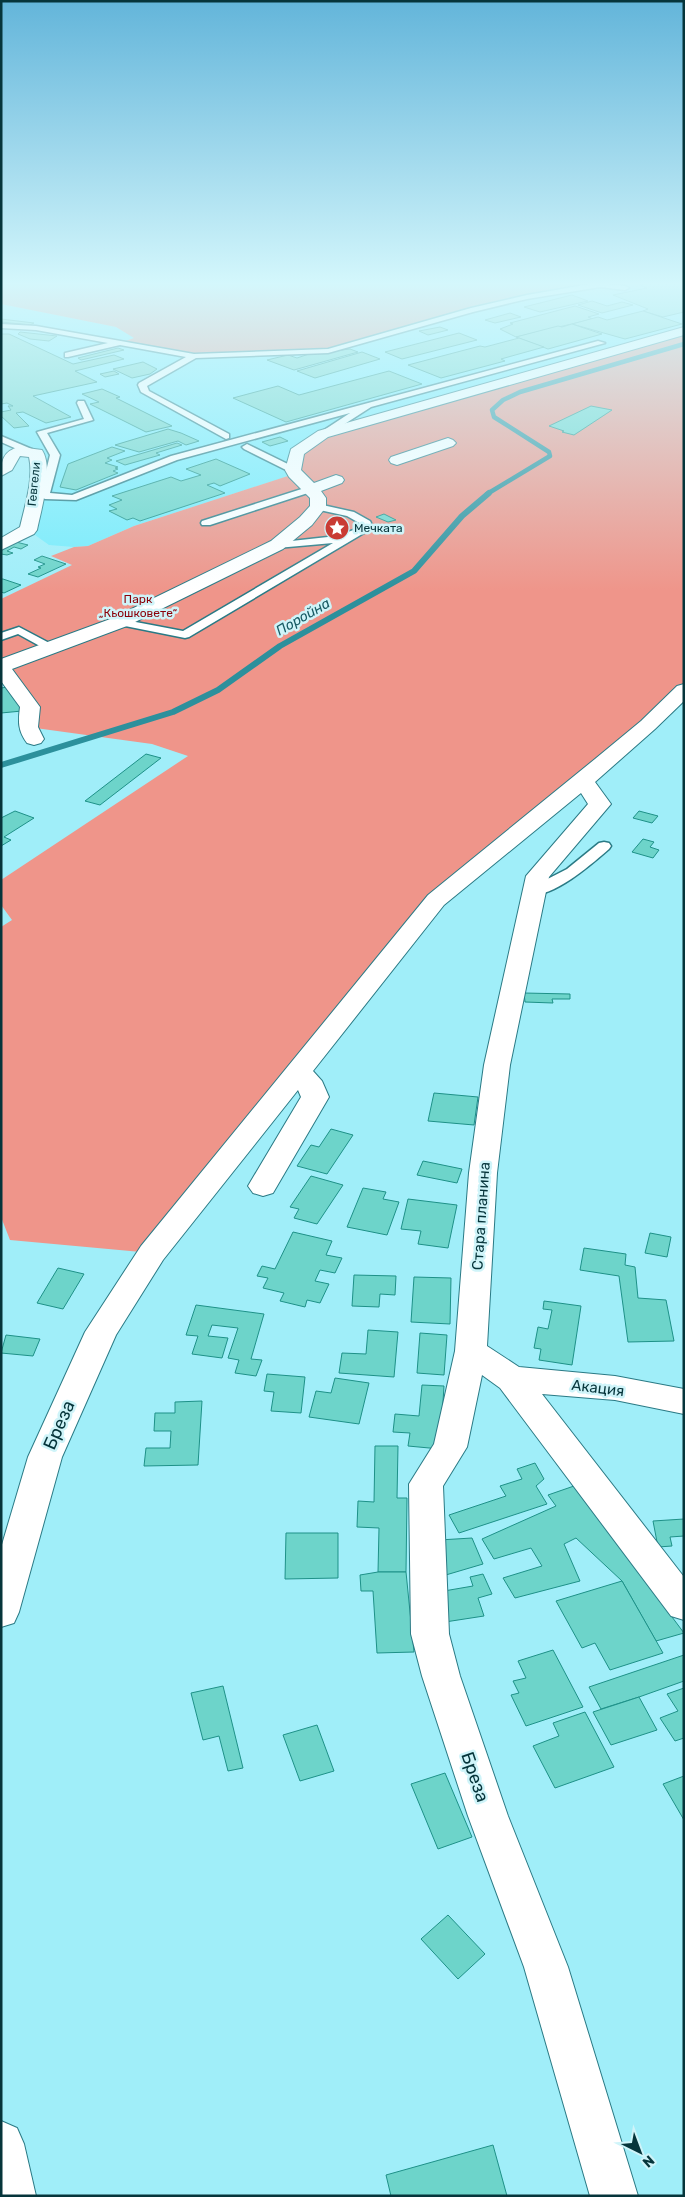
<svg xmlns="http://www.w3.org/2000/svg" width="685" height="2197" viewBox="0 0 685 2197" font-family="Rubik,sans-serif">
<style>
.built{fill:#78ebfb}
.green{fill:#ef958a}
.lines{fill:none;stroke-linecap:round;stroke-linejoin:round}
.stream-far1{stroke:#2c909c;stroke-width:4.5}
.stream{stroke:#2c909c;stroke-width:6}
.building{fill:#6dd4ca;stroke:#1e9188}
.lane-casing{stroke:#2a7a85;stroke-width:3}
.street-casing{stroke:#2a7a85;stroke-width:2}
.lane{fill:#fff;fill-rule:evenodd}
.street{fill:#fff;fill-rule:evenodd}
.labels{text-anchor:middle;dominant-baseline:central;stroke-width:5;stroke-linejoin:round;paint-order:stroke}
.far-street-label{font-size:12px;fill:#06353b;stroke:#cff4f9}
.far-poi-label{font-size:12px;fill:#06353b;stroke:#cff4f9;text-anchor:start}
.far-park-label{font-size:12px;fill:#8b0009;stroke:#cff4f9}
.far-water-label{font-size:14px;font-style:italic;fill:#185a63;stroke:#cff4f9}
.street-label{font-size:15px;fill:#06353b;stroke:#cff4f9}
.near-street-label{font-size:18px;fill:#06353b;stroke:#cff4f9}
</style>
<rect width="100%" height="100%" fill="#a0eef9"/>
<polygon class="built" points="614,283 684,283 684,331 295,474 134,526 88,546 74,547 49,545 28,530 38,459 1,439 1,304 116,327 135,338 121,343 414,325 527,297"/>
<g class="green">
<polygon points="1,283 614,283 527,297 471,310 328,351 194,356 120,343 134,338 116,327 1,304"/>
<polygon points="684,331 684,690 436,900 152,1253 10,1240 1,1217 1,927 12,920 1,905 1,880 188,756 152,744 28,727 1,667 1,599 72,565 51,556 74,547 88,546 134,526 294,474 297,452 323,434"/>
</g>
<g class="lines">
<polyline class="stream-far1" points="487,494 550,456 549,452 494,417 492,410 503,400 520,392 684,344"/>
<polyline class="stream" points="1,765 173,712 218,690 280,646 414,571 462,516 489,493"/>
</g>
<g class="building">
<polygon points="647,283 684,283 684,312 663,317 643,311 648,309 613,295 647,288 640,285"/>
<polygon points="572,295 588,301 540,312 524,307"/>
<polygon points="592,301 607,306 622,302 633,305 602,313 578,305"/>
<polygon points="575,306 599,314 588,317 593,319 516,337 500,329 513,324 510,323"/>
<polygon points="643,311 682,324 625,339 572,324 598,317 607,320"/>
<polygon points="510,313 521,317 495,323 485,320"/>
<polygon points="1,319 34,323 30,325 1,322"/>
<polygon points="572,324 602,334 548,349 516,337 558,326 562,327"/>
<polygon points="440,327 448,330 428,335 419,331"/>
<polygon points="20,332 57,336 49,341 30,339 18,334"/>
<polygon points="459,333 477,340 402,359 385,352"/>
<polygon points="1,334 9,334 73,364 114,355 124,359 75,371 97,382 33,396 71,417 46,423 23,412 16,413 29,426 14,428 1,416 1,412 11,410 8,406 13,406 7,403 1,404"/>
<polygon points="519,338 544,347 501,359 505,361 441,378 408,365 480,346 485,347"/>
<polygon points="118,348 124,350 81,360 78,358"/>
<polygon points="350,349 358,352 294,370 267,360 288,355 297,358 309,354"/>
<polygon points="362,352 380,359 315,378 297,371"/>
<polygon points="143,362 157,369 150,374 132,378 113,369"/>
<polygon points="114,371 119,374 105,377 100,374"/>
<polygon points="389,371 422,384 286,422 233,398 278,386 299,395"/>
<polygon points="102,389 120,397 116,398 172,426 146,432 90,404 99,402 82,394"/>
<polygon points="591,406 612,410 574,435 562,432 564,431 549,426"/>
<polygon points="168,429 181,433 199,441 186,445 178,441 139,452 115,445"/>
<polygon points="280,437 288,441 270,446 262,442"/>
<polygon points="177,443 182,445 156,453 160,455 125,465 116,461"/>
<polygon points="112,447 125,451 107,458 112,460 105,463 118,467 115,468 118,469 113,471 118,473 76,490 60,487 68,464"/>
<polygon points="216,459 250,474 220,486 214,483 207,485 225,493 140,521 133,518 127,520 109,511 117,509 109,505 122,500 112,496 171,477 181,481 201,475 186,469"/>
<polygon points="384,514 396,520 388,522 376,517"/>
<polygon points="16,542 28,545 21,549 14,547 7,551 13,553 7,555 1,554 1,549"/>
<polygon points="42,556 66,564 38,577 28,574 41,568 38,567 45,564 34,560"/>
<polygon points="1,579 3,579 21,585 4,593 1,592"/>
<polygon points="8,687 19,699 22,711 1,713 1,688"/>
<polygon points="146,754 161,758 100,805 85,801"/>
<polygon points="15,811 34,818 4,837 11,840 1,846 1,818"/>
<polygon points="639,811 658,816 652,823 633,818"/>
<polygon points="643,839 654,842 650,847 659,850 653,858 632,852"/>
<polygon points="524,993 570,994 570,999 552,999 553,1003 525,1002"/>
<polygon points="434,1093 478,1097 474,1125 428,1121"/>
<polygon points="331,1129 353,1135 327,1174 297,1166 311,1145 319,1147"/>
<polygon points="423,1161 462,1169 457,1183 417,1175"/>
<polygon points="311,1176 343,1185 317,1224 294,1218 299,1209 290,1207"/>
<polygon points="363,1188 386,1192 383,1199 399,1202 387,1235 347,1227"/>
<polygon points="408,1199 457,1205 448,1248 418,1244 421,1231 401,1229"/>
<polygon points="293,1232 332,1241 326,1255 342,1258 335,1273 320,1270 315,1281 329,1284 320,1303 307,1300 305,1307 280,1301 284,1293 263,1288 268,1278 257,1276 262,1266 275,1269"/>
<polygon points="650,1233 671,1237 667,1257 645,1253"/>
<polygon points="584,1248 626,1254 625,1265 635,1267 638,1298 666,1300 674,1341 628,1342 619,1276 580,1270"/>
<polygon points="58,1268 84,1274 63,1309 37,1303"/>
<polygon points="354,1275 396,1276 395,1295 380,1294 379,1307 352,1306"/>
<polygon points="414,1277 451,1278 450,1324 411,1322"/>
<polygon points="544,1301 581,1306 572,1365 539,1360 541,1349 534,1348 538,1327 548,1329 552,1310 543,1309"/>
<polygon points="196,1305 264,1314 251,1359 262,1360 256,1376 235,1373 239,1360 228,1358 238,1328 212,1325 208,1336 228,1338 222,1358 192,1354 198,1336 186,1335"/>
<polygon points="368,1330 398,1332 394,1377 339,1373 342,1353 366,1354"/>
<polygon points="420,1333 447,1335 444,1375 417,1373"/>
<polygon points="6,1335 40,1339 33,1356 1,1353"/>
<polygon points="267,1374 305,1377 301,1413 271,1411 274,1392 264,1391"/>
<polygon points="335,1378 369,1383 359,1424 309,1417 316,1391 331,1393"/>
<polygon points="422,1385 444,1386 440,1449 408,1446 410,1433 393,1432 395,1414 419,1416"/>
<polygon points="202,1401 198,1465 144,1466 146,1448 170,1448 171,1431 154,1431 155,1413 175,1413 175,1402"/>
<polygon points="375,1446 398,1446 397,1498 407,1498 406,1572 378,1572 379,1528 357,1527 358,1501 374,1502"/>
<polygon points="535,1463 544,1479 536,1486 547,1504 459,1533 449,1515 506,1496 500,1486 522,1479 517,1469"/>
<polygon points="574,1486 684,1633 656,1641 622,1581 576,1538 564,1544 580,1581 515,1598 503,1578 542,1566 531,1548 494,1559 482,1539 556,1506 548,1495"/>
<polygon points="684,1519 684,1536 670,1537 672,1546 658,1547 653,1521"/>
<polygon points="286,1533 338,1533 338,1578 285,1579"/>
<polygon points="472,1538 483,1564 439,1577 439,1540"/>
<polygon points="378,1572 406,1572 414,1652 377,1653 373,1591 361,1591 360,1575"/>
<polygon points="483,1574 492,1594 478,1598 484,1616 445,1622 444,1591 473,1586 470,1577"/>
<polygon points="622,1581 663,1653 610,1670 595,1643 582,1648 556,1601"/>
<polygon points="553,1650 583,1707 526,1726 511,1695 519,1693 513,1681 526,1678 518,1661"/>
<polygon points="684,1655 684,1681 639,1697 601,1709 589,1687"/>
<polygon points="223,1686 243,1768 228,1771 219,1736 203,1740 191,1693"/>
<polygon points="684,1688 684,1738 675,1741 660,1718 678,1711 667,1694"/>
<polygon points="639,1697 657,1730 611,1745 593,1712"/>
<polygon points="585,1712 614,1767 555,1788 533,1746 559,1736 553,1723"/>
<polygon points="317,1725 334,1771 300,1781 283,1735"/>
<polygon points="445,1773 472,1837 438,1849 411,1784"/>
<polygon points="684,1776 684,1820 663,1784"/>
<polygon points="448,1915 485,1954 458,1979 421,1939"/>
<polygon points="493,2145 507,2196 391,2196 386,2175"/>
</g>
<g class="lines">
<defs>
<g id="lane">
<polygon points="596,283 625,286 629,288 625,290 600,287 527,299 473,312 328,353 196,358 147,386 149,391 229,434 229,438 226,439 141,392 138,385 139,383 186,357 120,345 68,357 65,357 65,353 108,343 36,330 1,328 1,324 36,326 194,354 328,349 471,308 527,295"/>
<polygon points="598,341 605,343 371,407 326,436 323,437 318,434 350,413 177,460 76,500 45,499 40,496 50,455 37,432 84,419 77,403 78,401 84,401 93,420 47,433 60,455 50,493 72,495 171,456"/>
<polygon points="1,436 34,450 36,452 31,455 28,454 1,442"/>
<polygon points="247,444 296,468 298,470 296,472 290,472 244,449 242,447"/>
<polygon points="311,486 314,487 314,491 210,525 202,525 201,523 202,521"/>
<polygon points="318,504 354,512 370,521 371,523 369,530 189,637 185,638 120,625 114,622 120,619 183,631 333,543 277,548 272,545 273,543 337,536 359,528 361,524 347,516 315,509 315,505"/>
<polygon points="19,627 55,646 57,648 55,650 47,650 18,634 1,640 1,633"/>
<path d="M604 842 609 843 611 846 609 849C593 863 552 899 530 894L528 891 530 888 567 869 599 843Z"/>
</g>
<g id="street">
<path d="M684 327V335L328 437 304 454 301 470 314 483 336 475 342 477 344 480 342 483 321 491 326 498V507L312 525 283 549 127 626 12 669 40 707 38 727 44 739 41 743 34 745 27 743C18 731 18 722 20 707L1 681V659L113 618 271 541 300 517 310 506V498L289 477 285 470 291 449 318 431Z"/>
<polygon points="448,438 453,440 456,443 453,446 397,465 391,463 389,460 391,457"/>
<path d="M19 447 42 450C54 468 41 510 37 530L34 534 1 550V538L20 527C25 505 34 479 29 457L20 456 12 470 1 476C1 461 3 451 19 447Z"/>
<polygon points="684,684 684,701 655,729 595,782 611,804 549,877 510,1065 497,1173 487,1346 519,1367 615,1376 684,1389 684,1414 615,1400 542,1394 684,1577 684,1620 671,1616 500,1388 482,1375 467,1447 443,1486 449,1634 460,1676 508,1816 568,1967 638,2196 590,2196 524,1967 468,1816 422,1676 411,1634 409,1484 434,1444 455,1351 469,1173 484,1065 526,876 588,804 581,793 444,905 313,1071 322,1081 329,1097 273,1193 263,1196 253,1193 248,1186 301,1097 298,1090 163,1260 116,1335 62,1457 19,1612 14,1623 1,1627 1,1548 28,1457 85,1332 141,1246 428,895 595,759 641,721 677,686"/>
<polygon points="1,2121 17,2128 24,2144 36,2196 1,2196"/>
</g>
</defs>
<use href="#lane" class="lane-casing"/>
<use href="#street" class="street-casing"/>
<use href="#lane" class="lane"/>
<use href="#street" class="street"/>
</g>
<linearGradient id="sky" x2="0" y2="1"><stop stop-color="#63b5da"/><stop offset="0.48" stop-color="#d4f7fc"/><stop offset="1" stop-color="#d4f7fc" stop-opacity="0"/></linearGradient>
<rect width="685" height="591" fill="url(#sky)"/>
<defs>
<symbol id="sight-disc" viewBox="-11 -11 22 22"><circle r="9.5" fill="#c93b34" stroke="#cff4f9"/><path d="M0-6L1.8-2.2L6-1.7L2.9 1.2L3.7 5.4L0 3.3L-3.7 5.4L-2.9 1.2L-6-1.7L-1.8-2.2Z" fill="#fff"/></symbol>
</defs>
<g fill-rule="evenodd">
<use href="#sight-disc" x="323" y="514" width="28" height="28"/>
</g>
<g class="labels">
<g class="far-street-label">
<text transform="translate(34 484) rotate(-84)">Гевгели</text>
</g>
<g class="far-poi-label">
<text x="354" y="528">Мечката</text>
</g>
<g class="far-park-label">
<text x="138" y="599">Парк<tspan x="138" dy="14">„Кьошковете“</tspan></text>
</g>
<g class="far-water-label">
<text transform="translate(303 617) rotate(-30)">Поройна</text>
</g>
<g class="street-label">
<text transform="translate(481 1216) rotate(-86)">Стара планина</text>
<text transform="translate(598 1388) rotate(7)">Акация</text>
</g>
<g class="near-street-label">
<text transform="translate(59 1425) rotate(-66)">Бреза</text>
<text transform="translate(475 1777) rotate(71)">Бреза</text>
</g>
</g>
<rect width="685" height="2197" fill="none" stroke="#06353b" stroke-width="5"/>
<g transform="translate(640 2152) rotate(138)" stroke="#cff4f9" stroke-width="4" paint-order="stroke">
<path d="M0-4L9 19L0 12L-9 19Z" fill="#06353b"/>
<text y="-8" font-size="14" font-weight="bold" text-anchor="middle" fill="#06353b">N</text>
</g>
</svg>
